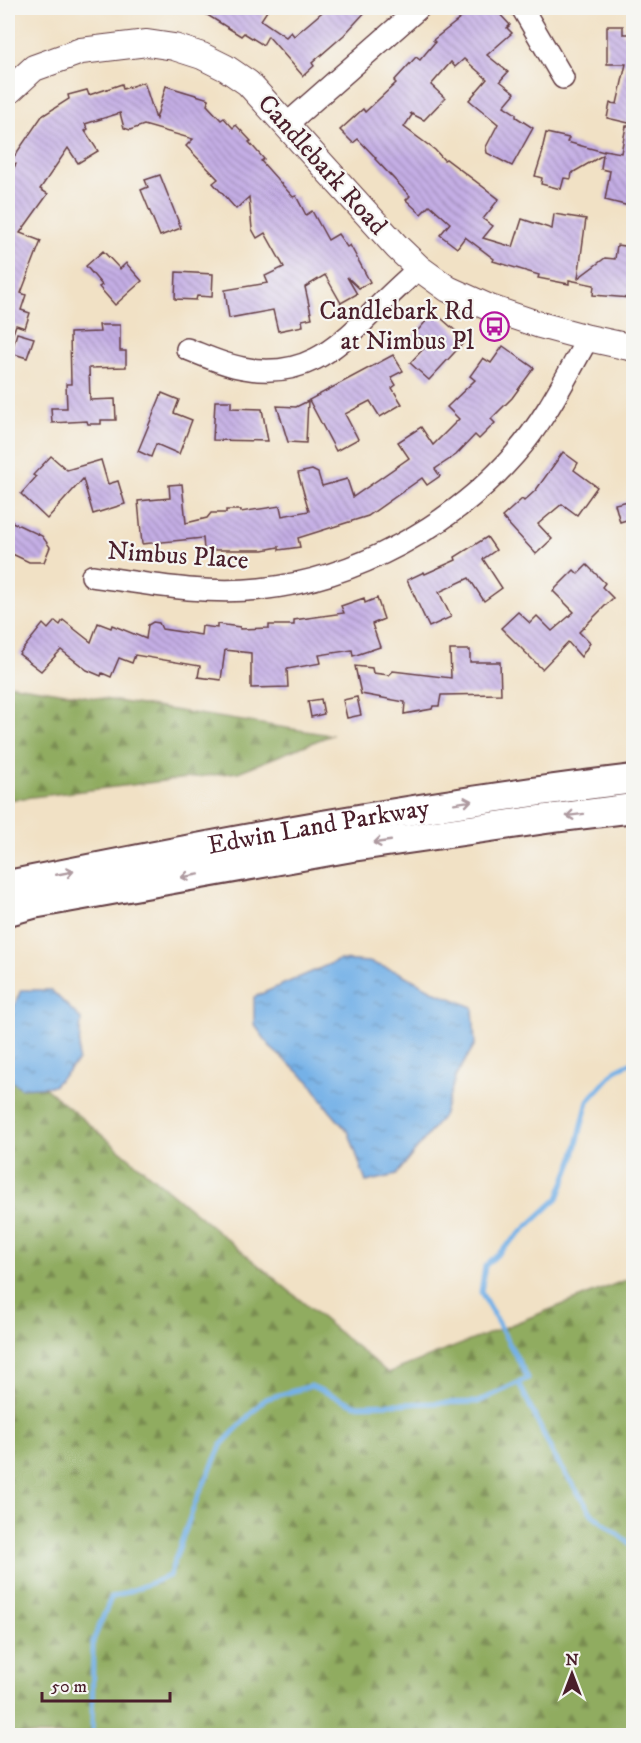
<svg xmlns="http://www.w3.org/2000/svg" width="641" height="1743" viewBox="0 0 641 1743" font-family="'IM FELL DW Pica',serif">
<style>
.forest{fill:url(#forest-firs);stroke:#6d6646;stroke-width:1.5}
.water{fill:url(#water-ripples);stroke:#606889;stroke-width:1.5}
.lines{fill:none;stroke-linecap:round;stroke-linejoin:round}
.stream{stroke:#75b1e7;stroke-width:5}
.building{fill:url(#building-back-hatch)}
.minor-casing{stroke:#633c42;stroke-width:24}
.tertiary-casing{stroke:#633c42;stroke-width:28}
.secondary-casing{stroke:#633c42;stroke-width:32}
.minor{stroke:#fff;stroke-width:21}
.tertiary{stroke:#fff;stroke-width:26}
.secondary{stroke:#fff;stroke-width:28}
.oneway{stroke:#ae9aa0}
.labels{text-anchor:middle;dominant-baseline:central;stroke-width:4.5;stroke-linejoin:round;paint-order:stroke}
.street-label{font-size:26px;fill:#4a1f2b;stroke:#f6f6f2}
.poi-label{font-size:26px;fill:#4a1f2b;stroke:#f6f6f2;text-anchor:end}
</style>
<defs>
<pattern id="forest-firs" width="22" height="20" patternUnits="userSpaceOnUse" patternTransform="scale(1.5)"><rect width="22" height="20" fill="#90ac60"/><path d="M5 1l3.5 6h-7zM16 11l3.5 6h-7z" fill="#788b4f"/></pattern>
<pattern id="water-ripples" width="26" height="14" patternUnits="userSpaceOnUse" patternTransform="scale(1.5)"><rect width="26" height="14" fill="#75b1e7"/><path d="M2 4q2-2 4 0t4 0M15 11q2-2 4 0t4 0" fill="none" stroke="#628fbb"/></pattern>
<pattern id="building-back-hatch" width="6" height="6" patternUnits="userSpaceOnUse" patternTransform="scale(1.5)"><rect width="6" height="6" fill="#c4aee5"/><path d="M-1 5l2 2M0 0l6 6M5-1l2 2" fill="none" stroke="#a18dba"/></pattern>
</defs>
<rect width="100%" height="100%" fill="#f6f6f2"/>
<filter id="ink" filterUnits="userSpaceOnUse"><feTurbulence type="fractalNoise" baseFrequency=".0167" numOctaves="2"/><feDisplacementMap in="SourceGraphic" scale="12" xChannelSelector="R" yChannelSelector="G"/><feConvolveMatrix kernelMatrix="1 2 1 2 8 2 1 2 1" color-interpolation-filters="sRGB"/></filter>
<filter id="wash" filterUnits="userSpaceOnUse"><feTurbulence type="fractalNoise" baseFrequency=".008" numOctaves="4" result="noise"/><feDisplacementMap in="SourceGraphic" scale="24" xChannelSelector="R" yChannelSelector="G"/><feGaussianBlur stdDeviation="1.35" result="paint"/><feColorMatrix in="noise" values="0 0 0 0 0 0 0 0 0 0 0 0 0 0 0 0 0 1.4 0 .05"/><feComposite in="paint" operator="in"/></filter>
<g filter="url(#wash)">
<rect width="100%" height="100%" fill="#f1e1c5"/>
<g class="forest">
<polygon points="8,684 331,735 238,772 8,800"/>
<polygon points="8,1057 388,1373 633,1277 633,1735 8,1735"/>
</g>
<g class="water">
<polygon points="339,960 369,962 398,972 436,992 473,1007 475,1044 456,1076 443,1116 396,1175 366,1182 349,1133 329,1110 309,1081 272,1049 254,1024 254,997"/>
<polygon points="21,990 51,990 81,1019 78,1061 53,1086 21,1088 8,1078 8,1020"/>
</g>
<g class="lines">
<g class="stream">
<polyline points="519,1383 554,1456 592,1514 634,1547"/>
<polyline points="92,1736 93,1641 111,1598 169,1576 196,1501 222,1444 265,1399 311,1386 355,1405 478,1402 528,1378 481,1292 485,1266 558,1198 573,1160 588,1101 616,1070 634,1061"/>
</g>
</g>
<g id="blocks">
<g class="building">
<polygon points="196,8 269,8 261,20 286,37 291,32 294,36 327,8 369,8 344,35 312,63 314,66 303,76 268,36 263,45 244,33 241,36"/>
<polygon points="474,8 494,8 510,25 507,28 512,33 487,55 508,72 500,81 515,93 504,106 516,114 516,117 533,128 512,166 487,153 486,147 498,124 469,100 487,79 464,59 455,67 451,62 431,85 445,98 424,120 410,113 412,115 404,127 435,150 444,160 446,159 499,199 483,219 493,226 483,238 513,247 522,219 552,229 554,214 586,219 578,278 605,258 615,259 617,245 633,247 630,298 593,295 594,285 569,280 569,284 538,278 539,275 493,261 494,259 465,237 457,248 440,235 450,223 430,205 421,214 406,200 410,196 375,159 376,158 358,139 353,143 340,130 363,109 365,112 396,83 394,81 416,57 420,60 435,42 433,40"/>
<polygon points="607,26 623,26 623,34 633,34 633,124 607,118 610,103 617,104 626,64 607,64"/>
<polygon points="144,82 156,119 166,86 209,99 207,105 221,120 224,118 233,128 236,125 251,141 249,142 264,159 261,161 293,197 296,196 306,215 312,211 328,240 338,234 347,247 350,245 370,282 359,288 347,277 357,294 341,303 325,275 305,287 312,318 302,320 303,326 278,331 273,310 229,318 225,290 268,283 265,276 284,267 265,233 257,238 252,229 249,197 236,209 213,183 218,179 186,146 193,139 144,125 130,130 124,128 120,113 85,124 88,129 85,131 98,151 78,163 68,148 40,189 48,194 20,233 41,241 21,293 26,295 21,310 30,313 25,328 16,325 10,342 8,341 8,177 16,164 11,161 42,116 69,99 68,95 87,90 89,95 122,84 123,89"/>
<polygon points="626,126 633,126 633,207 605,200 610,171 601,169 603,155 572,173 571,179 564,178 561,189 541,184 542,178 535,176 543,151 542,150 546,133 569,138 567,142 604,152 604,150 621,153"/>
<polygon points="160,175 181,228 160,236 141,190 148,187 145,180"/>
<polygon points="103,251 120,269 126,263 142,281 115,305 99,287 102,285 86,266"/>
<polygon points="176,272 213,274 212,297 197,296 196,300 175,299"/>
<polygon points="434,312 466,340 429,380 410,363 425,347 413,336"/>
<polygon points="99,325 120,325 120,351 126,351 126,367 89,368 90,400 115,399 116,420 101,420 101,424 88,424 87,421 52,423 51,408 67,408 66,384 71,384 70,333 100,332"/>
<polygon points="17,333 34,338 27,358 11,353"/>
<polygon points="503,346 534,368 512,398 491,419 495,423 479,439 475,435 456,455 435,469 440,476 427,485 422,478 368,516 298,538 300,547 279,550 279,547 263,550 204,550 203,538 142,544 138,501 170,498 169,485 182,484 186,523 207,518 211,513 226,513 226,510 241,510 241,512 280,506 282,516 309,511 298,473 312,470 318,473 322,486 347,479 353,497 409,458 398,442 421,427 433,445 459,419 447,407 475,380 470,376 483,358 491,363"/>
<polygon points="393,355 403,371 391,377 396,385 392,388 402,404 380,417 370,401 345,414 358,439 336,451 309,400"/>
<polygon points="162,393 179,400 174,413 192,420 179,454 156,444 151,457 138,451"/>
<polygon points="215,401 231,401 231,408 262,409 268,441 213,440"/>
<polygon points="308,401 306,443 288,442 277,406 296,407"/>
<polygon points="563,452 578,463 574,470 597,487 577,515 562,504 538,524 552,539 536,554 502,517 522,499 524,501 536,490"/>
<polygon points="51,456 67,470 101,460 108,484 118,481 125,504 93,514 83,479 47,519 21,494 36,477 33,475"/>
<polygon points="633,500 633,518 620,522 615,504"/>
<polygon points="8,520 42,536 50,547 44,562 29,562 8,552"/>
<polygon points="487,537 496,550 483,559 502,588 484,601 469,578 439,592 451,617 429,627 407,580 424,572 425,574 456,560 455,557"/>
<polygon points="587,565 605,583 602,587 613,598 579,632 590,643 581,657 568,642 542,669 501,628 518,612 530,623 537,616 552,631 574,612 553,591 574,570 578,574"/>
<polygon points="364,598 365,603 377,598 384,619 372,624 380,647 353,656 352,650 319,655 321,663 287,669 288,687 251,688 251,653 225,650 221,680 198,677 200,666 135,655 132,663 119,658 111,677 102,673 101,676 87,670 61,650 41,671 19,654 43,624 48,629 55,621 60,625 63,620 91,642 98,623 111,628 112,625 146,639 148,625 153,622 159,623 162,629 201,635 202,626 217,628 217,624 240,627 240,629 269,628 269,625 294,625 294,620 344,613 341,606"/>
<polygon points="450,650 470,650 470,662 500,662 501,694 441,695 439,706 433,706 432,709 404,714 405,702 361,694 355,666 372,668 373,673 389,675 393,671 451,678"/>
<polygon points="357,697 361,715 347,718 343,700"/>
<polygon points="321,699 324,714 311,717 308,701"/>
</g>
</g>
</g>
<g filter="url(#ink)">
<use href="#blocks" fill-opacity="0" stroke="#633c42" stroke-width="1.5"/>
<g class="lines">
<defs>
<g id="minor">
<polyline points="522,8 563,78"/>
<polyline points="287,124 419,8"/>
<path d="M187 349C205 356 224 365 243 368 301 379 335 351 372 313 387 297 403 283 419 268"/>
<path d="M92 576C148 584 204 595 260 589 356 579 452 526 515 454 545 420 566 377 588 338"/>
</g>
<polyline id="tertiary" points="8,92 34,68 81,51 147,43 174,47 202,56 226,68 248,83 397,247 419,268 448,289 490,308 540,325 588,338 634,348"/>
<g id="secondary">
<path id="s1" d="M8 885C215 843 423 804 634 779"/>
<polyline points="8,911 33,904 352,847 546,819 634,808"/>
</g>
</defs>
<use href="#minor" class="minor-casing"/>
<use href="#tertiary" class="tertiary-casing"/>
<use href="#secondary" class="secondary-casing"/>
<use href="#minor" class="minor"/>
<use href="#tertiary" class="tertiary"/>
<use href="#secondary" class="secondary"/>
</g>
<defs><path id="oneway-shaft" d="M-6 0H5M1.5-3L5.5 0L1.5 3" fill="none" stroke-width="1.6" stroke-linecap="round" stroke-linejoin="round" transform="scale(1.5)"/></defs>
<g class="oneway">
<use href="#oneway-shaft" transform="translate(463 802) rotate(-9)"/>
<use href="#oneway-shaft" transform="translate(575 815) rotate(173)"/>
<use href="#oneway-shaft" transform="translate(382 842) rotate(172)"/>
<use href="#oneway-shaft" transform="translate(65 873) rotate(-11)"/>
<use href="#oneway-shaft" transform="translate(190 876) rotate(170)"/>
</g>
</g>
<defs>
<symbol id="bus-ring" viewBox="-11 -11 22 22"><circle r="9.5" fill="#f6f6f2" stroke="#b5179e" stroke-width="1.5"/><path d="M-5-6H5V4H4V6H2V4H-2V6H-4V4H-5ZM-3.5-4V0h7V-4ZM-3.5 1.2v1.5H-2V1.2ZM2 1.2v1.5H3.5V1.2Z" fill="#b5179e"/></symbol>
</defs>
<g fill-rule="evenodd">
<use href="#bus-ring" x="478" y="310" width="33" height="33"/>
</g>
<g class="labels">
<g class="street-label">
<text transform="translate(322 165) rotate(48)">Candlebark Road</text>
<text transform="translate(178 556) rotate(4)">Nimbus Place</text>
<text stroke="none"><textPath href="#s1" startOffset="316">Edwin Land Parkway</textPath></text>
</g>
<g class="poi-label">
<text x="474" y="311">Candlebark Rd<tspan x="474" dy="30">at Nimbus Pl</tspan></text>
</g>
</g>
<rect width="641" height="1743" fill="none" stroke="#f6f6f2" stroke-width="30"/>
<g transform="translate(572 1674)" stroke="#f6f6f2" stroke-width="4.5" paint-order="stroke">
<path d="M0-4.5L10 22L0 15L-10 22Z" fill="#4a1f2b"/>
<text y="-9" font-size="16" font-weight="bold" text-anchor="middle" fill="#4a1f2b">N</text>
</g>
<path d="M42 1692v9h128v-9" fill="none" stroke="#4a1f2b" stroke-width="3"/>
<text x="51" y="1692" font-size="18" fill="#4a1f2b" stroke="#f6f6f2" stroke-width="4.5" paint-order="stroke">50 m</text>
</svg>
